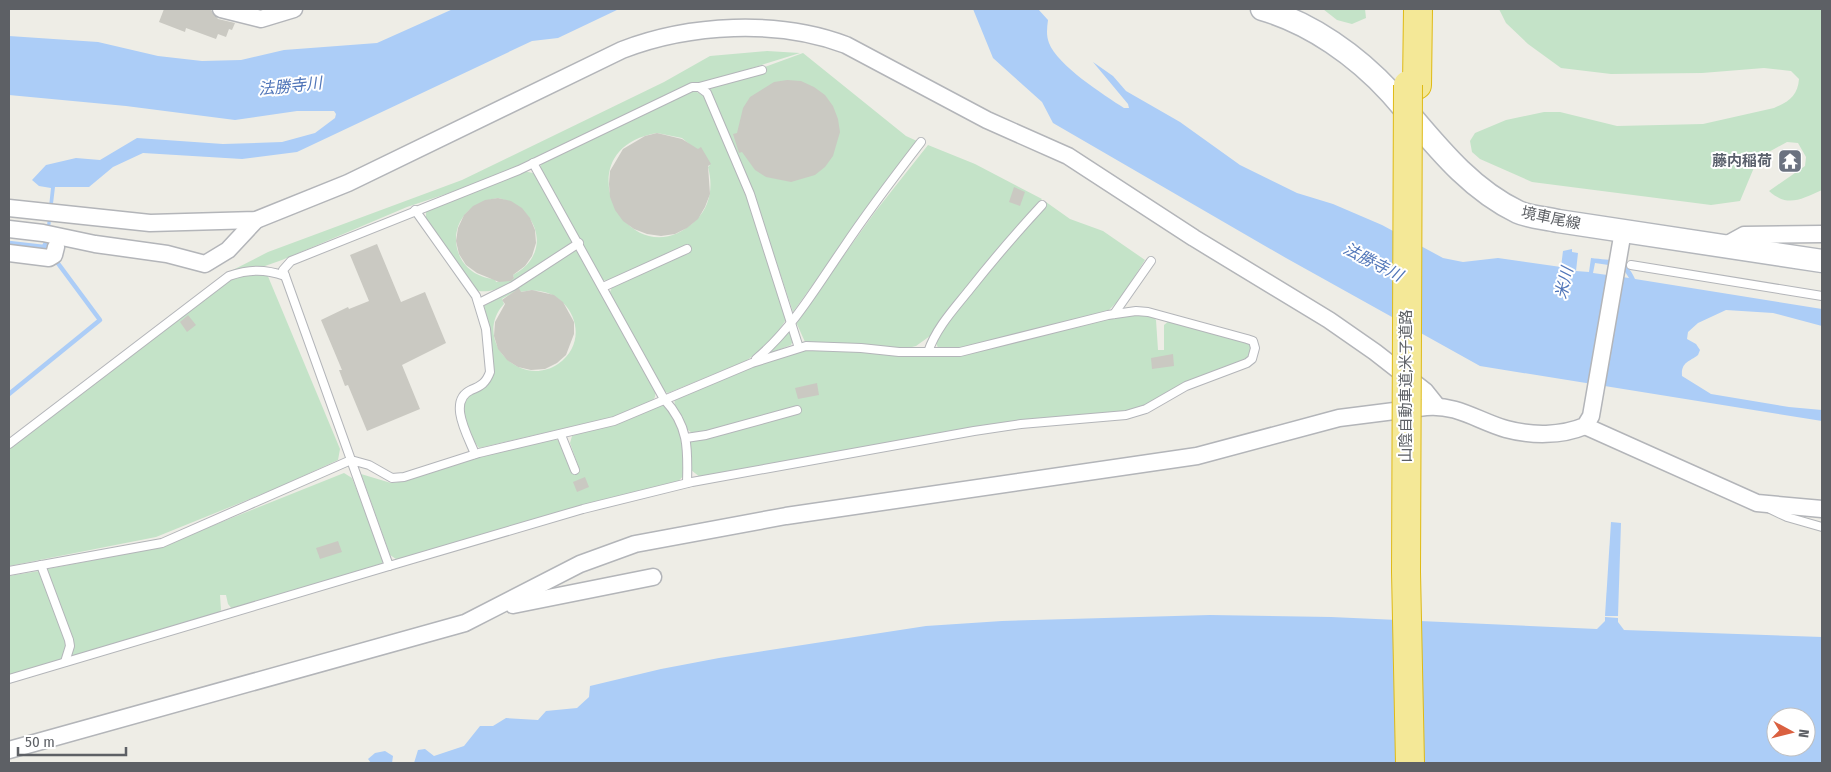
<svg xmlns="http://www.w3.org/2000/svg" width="1831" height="772" viewBox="0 0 1831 772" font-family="'Fira Sans Condensed','Noto Sans JP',sans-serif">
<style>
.green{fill:#c4e3c8;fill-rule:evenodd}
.water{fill:#accdf7;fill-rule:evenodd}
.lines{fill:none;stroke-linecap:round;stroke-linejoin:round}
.stream{stroke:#accdf7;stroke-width:4.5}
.building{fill:#cac9c2}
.lane-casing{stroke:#b3b5b9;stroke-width:10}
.street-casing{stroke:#b3b5b9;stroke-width:19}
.secondary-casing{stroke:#b4b7bc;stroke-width:25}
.highway-casing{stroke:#dfba15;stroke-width:30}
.lane{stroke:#fff;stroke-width:8}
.street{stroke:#fff;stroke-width:16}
.secondary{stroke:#fff;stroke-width:22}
.highway{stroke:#f4e897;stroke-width:28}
.highway-bridge-casing{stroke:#dfba15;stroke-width:30;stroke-linecap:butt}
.highway-bridge{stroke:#f4e897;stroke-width:28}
.labels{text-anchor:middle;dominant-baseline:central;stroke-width:4;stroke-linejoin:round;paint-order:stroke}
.worship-label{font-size:15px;font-weight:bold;fill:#5b616d;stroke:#fff;text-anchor:end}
.street-label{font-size:15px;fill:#5d6065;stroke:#fff}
.water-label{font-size:16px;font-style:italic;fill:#5176b9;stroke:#fff}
</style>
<rect width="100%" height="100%" fill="#eeede6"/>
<g class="green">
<polygon points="1323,9 1365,9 1366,18 1352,24 1337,20"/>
<path d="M1499 9H1822V190C1801 199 1788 208 1769 191L1805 166 1806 157 1798 143 1787 142 1758 158 1740 201 1711 205 1532 182 1480 159 1472 152 1470 141 1475 133 1506 120 1544 112H1560L1617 126 1703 124 1774 108C1789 102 1798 95 1799 79L1791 71 1764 68 1702 73 1611 74 1561 68 1528 44 1506 23Z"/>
<polygon points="767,51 800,53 710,81 540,157 461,189 407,207 282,260 265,266 243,269 139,341 225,274 268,252 462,180 664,82 710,56"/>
<polygon points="803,53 906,136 917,141 793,312 759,210 707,88"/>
<path d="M692 89 705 97 748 196 787 318 772 341 746 361 668 393 663 391 615 304 610 292 612 287 608 281 602 280 540 167 543 161ZM657 133 682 138 702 155 698 150 700 148 710 165 708 167C713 185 711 206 696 220 631 284 558 150 657 133Z"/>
<polygon points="928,145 975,164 1042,199 1009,237 930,336 916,346 908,348 805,342 796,322 875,212"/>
<path d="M524 171 537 174 572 241 566 248C546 261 499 299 475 290L430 225 426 218V210ZM498 198C539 207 553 254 513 275L514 278 496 282 495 279C446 276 439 206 498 198Z"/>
<polygon points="1046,202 1070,219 1103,231 1145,260 1121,298 1106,313 965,348 938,348 935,339 939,332"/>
<path d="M574 250H577L656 388 655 397 652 401 613 417 479 448 471 437 461 402 468 394 487 386 490 380 484 306 520 286ZM519 289 520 292C568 280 596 338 558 364 519 390 472 338 504 304L502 299Z"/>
<polygon points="267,274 340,449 338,460 277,488 156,537 9,566 9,446 234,276"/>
<path d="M1132 314 1153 317 1156 320 1158 350H1164V325L1169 321 1248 342 1251 345 1250 354 1243 361 1184 385 1140 408 1120 413 1057 418 700 477 691 470 689 445 695 434C684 431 672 409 675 398 718 379 763 356 810 349L943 355Z"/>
<polygon points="790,327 794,338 791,345 770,353"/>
<path d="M662 405C684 409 684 456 685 474L676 484 601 500 399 561 390 555 361 474 391 483 399 482 471 458 555 439 560 441 572 473 580 471 570 443 572 436Z"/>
<polygon points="344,473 352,478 384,559 382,564 233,610 228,604 226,595 220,595 221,610 218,614 71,658 47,569 157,548"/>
<polygon points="39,571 67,644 64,656 57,662 9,677 9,576"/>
</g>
<g class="water">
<polygon points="453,9 619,9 558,38 532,41 297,152 242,159 143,153 113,167 89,187 55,187 48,245 45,245 51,188 39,186 32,180 46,165 76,158 100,160 137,138 223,144 282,142 315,133 335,118 336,114 334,111 297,111 235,120 126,106 9,95 9,36 98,42 158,56 202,61 241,60 284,50 377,43"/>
<path d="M973 9H1038L1048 20C1047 28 1046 35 1049 43 1057 65 1104 95 1124 108H1129L1128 104 1093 62 1113 76 1126 91 1180 122 1240 165 1297 193 1333 204 1382 225 1443 258 1463 262 1498 258 1561 267 1563 251 1572 249V252L1578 253 1576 271 1589 272 1591 258C1612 261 1626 257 1635 279L1822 309V326L1773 313 1726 310 1698 323 1688 332 1687 339 1696 344 1700 350 1698 355C1689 362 1681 362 1682 376L1711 394 1789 407 1822 410V421L1480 366 1286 258 1053 123 1042 102 993 58ZM1595 263 1622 267 1629 278 1593 273Z"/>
<polygon points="1611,522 1621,523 1618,616 1605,616"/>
<path d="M1210 615 1331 617 1597 629 1605 621V617L1618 618V622L1624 630 1822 637V763H414L418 750 425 749 434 756 464 746 480 726H493L506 718 538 720 546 711 577 708 589 697 590 686 661 669 719 658 926 626 1002 621ZM1776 717H1806V747H1776Z"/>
<polygon points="385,751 393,756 392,763 371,763 368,759 375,753"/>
</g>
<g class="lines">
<g class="stream">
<polyline points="9,243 44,247 47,240"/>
<polyline points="9,394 100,320 57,262"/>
</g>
</g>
<g class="building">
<polygon points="164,9 206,9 211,10 218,19 235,23 232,30 229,29 226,37 218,34 216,39 186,28 185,32 159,22"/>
<polygon points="787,80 801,81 814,87 825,95 833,106 838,119 840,132 833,156 825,167 815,175 791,182 766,177 755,170 742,152 739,153 733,134 737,133 743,108 750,97 774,82"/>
<polygon points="657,133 682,139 698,149 701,147 711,164 708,166 710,194 705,207 698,219 687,228 675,234 661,236 647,234 634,229 623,221 615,210 610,197 609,184 610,171 623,149 645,136"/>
<polygon points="1014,187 1025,192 1020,206 1009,202"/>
<polygon points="498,198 511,201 522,208 530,218 535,230 536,243 532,256 525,266 513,275 514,278 511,281 499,282 477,273 466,265 459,254 456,241 458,228 464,215 473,206 485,200"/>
<polygon points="377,244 401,302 425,292 446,343 402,365 420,409 367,431 348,385 345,386 339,370 342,370 321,320 348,307 349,309 369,301 350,255"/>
<polygon points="519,288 521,292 532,290 554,295 563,302 574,322 574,334 566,355 557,363 545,369 531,370 518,367 507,360 498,349 494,336 495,322 505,304 502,300"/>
<polygon points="188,315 196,325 187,332 180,322"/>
<polygon points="1173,354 1174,366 1152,369 1151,358"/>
<polygon points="817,383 819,395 798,399 795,388"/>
<polygon points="585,477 589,487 577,492 573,482"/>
<polygon points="338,541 342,552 320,559 316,548"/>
</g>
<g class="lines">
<defs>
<g id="lane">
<polyline points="699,87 762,70"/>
<path d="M533 163 664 399C689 426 688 449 687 483"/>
<path d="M415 210 476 296 486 329 490 372C486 383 481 386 471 390 447 401 468 436 475 454"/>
<polyline points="1631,265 1822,296"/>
<polyline points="603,287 687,249"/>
<polyline points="479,303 513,286 579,243"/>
<polyline points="1114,314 1151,261"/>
<path d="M928 352C936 328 954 309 970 289 993 260 1017 232 1042 205"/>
<path d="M756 359C793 328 817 286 844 247 868 211 894 177 921 142"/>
<polyline points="561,435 575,470"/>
<polyline points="686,438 706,435 797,410"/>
<path d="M9 444 229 276C249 269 265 269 285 276"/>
<polyline points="1770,509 1787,517 1822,527"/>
<polyline points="41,565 69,640 70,646 65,662"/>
<polyline points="9,571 162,543 351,460 369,465 392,478 404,477 479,453 614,421 752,363 806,346 861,348 899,352 960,352 1108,315 1136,311 1148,312 1247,339 1253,341 1255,348 1252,359 1247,363 1186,386 1146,409 1126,415 1021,424 974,431 692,482 583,509 389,566 283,270 291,261 519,170 692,87 699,87 707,93 750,194 799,348"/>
<polyline points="9,679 389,566"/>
</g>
<g id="street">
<polyline points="221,9 261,19 294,9"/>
<path d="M9 208 150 223 256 220 348 183 622 50C689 24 778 19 846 45L987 120 1068 156 1194 238 1329 320 1375 352 1425 391 1437 406"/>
<polyline points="9,229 43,233 95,244 167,254 205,264 228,250 256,220"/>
<polyline points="1724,246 1744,235 1822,234"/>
<polyline points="9,253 49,258 54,255 56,247"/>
<polyline points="1585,426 1757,503 1822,509"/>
<polyline points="513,605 653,577"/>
<path d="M9 750 465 623 580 564 635 544 786 516 1197 456 1339 418 1426 407C1457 404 1478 421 1506 429 1532 436 1561 436 1585 426L1591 416 1623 231"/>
</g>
<path id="secondary" d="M1262 9C1311 23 1357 56 1391 93 1429 136 1464 186 1518 212 1529 217 1545 218 1558 221L1822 261"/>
<polyline id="highway" points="1417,85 1418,9"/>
</defs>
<use href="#lane" class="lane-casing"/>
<use href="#street" class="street-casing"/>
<use href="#secondary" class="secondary-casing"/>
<use href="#highway" class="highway-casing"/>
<use href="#lane" class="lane"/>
<use href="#street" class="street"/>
<use href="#secondary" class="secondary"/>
<use href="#highway" class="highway"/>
<defs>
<polyline id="highway-bridge" points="1408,85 1406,572 1410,763"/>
</defs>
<use href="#highway-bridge" class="highway-bridge-casing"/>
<use href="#highway-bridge" class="highway-bridge"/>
</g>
<defs>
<symbol id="temple-square" viewBox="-11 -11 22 22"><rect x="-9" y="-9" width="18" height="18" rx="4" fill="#6b7280" stroke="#fff"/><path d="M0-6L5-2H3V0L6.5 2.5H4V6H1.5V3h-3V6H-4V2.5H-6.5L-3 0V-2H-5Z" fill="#fff"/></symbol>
</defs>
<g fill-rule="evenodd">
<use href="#temple-square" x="1776" y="147" width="28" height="28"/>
</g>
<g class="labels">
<g class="worship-label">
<text x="1772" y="161">藤内稲荷</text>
</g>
<g class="street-label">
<text transform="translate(1551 218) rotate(12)">境車尾線</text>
<text transform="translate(1406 386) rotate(-90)">山陰自動車道;米子道路</text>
</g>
<g class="water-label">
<text transform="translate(290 86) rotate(-6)">法勝寺川</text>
<text transform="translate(1373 262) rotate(27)">法勝寺川</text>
<text transform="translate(1564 283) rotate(-77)">米川</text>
</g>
</g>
<rect width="1831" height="772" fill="none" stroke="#5d6065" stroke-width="20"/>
<g transform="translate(1791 732) rotate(97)"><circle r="24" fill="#ffffff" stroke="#bebfc1"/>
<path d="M0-4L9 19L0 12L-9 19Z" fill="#da6040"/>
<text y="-8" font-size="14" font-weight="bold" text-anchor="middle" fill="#5d6065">N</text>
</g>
<path d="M18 747v8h108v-8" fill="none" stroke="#5d6065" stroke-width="2.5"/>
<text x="25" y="747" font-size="15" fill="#5d6065" stroke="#ffffff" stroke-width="4" paint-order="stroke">50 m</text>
</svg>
